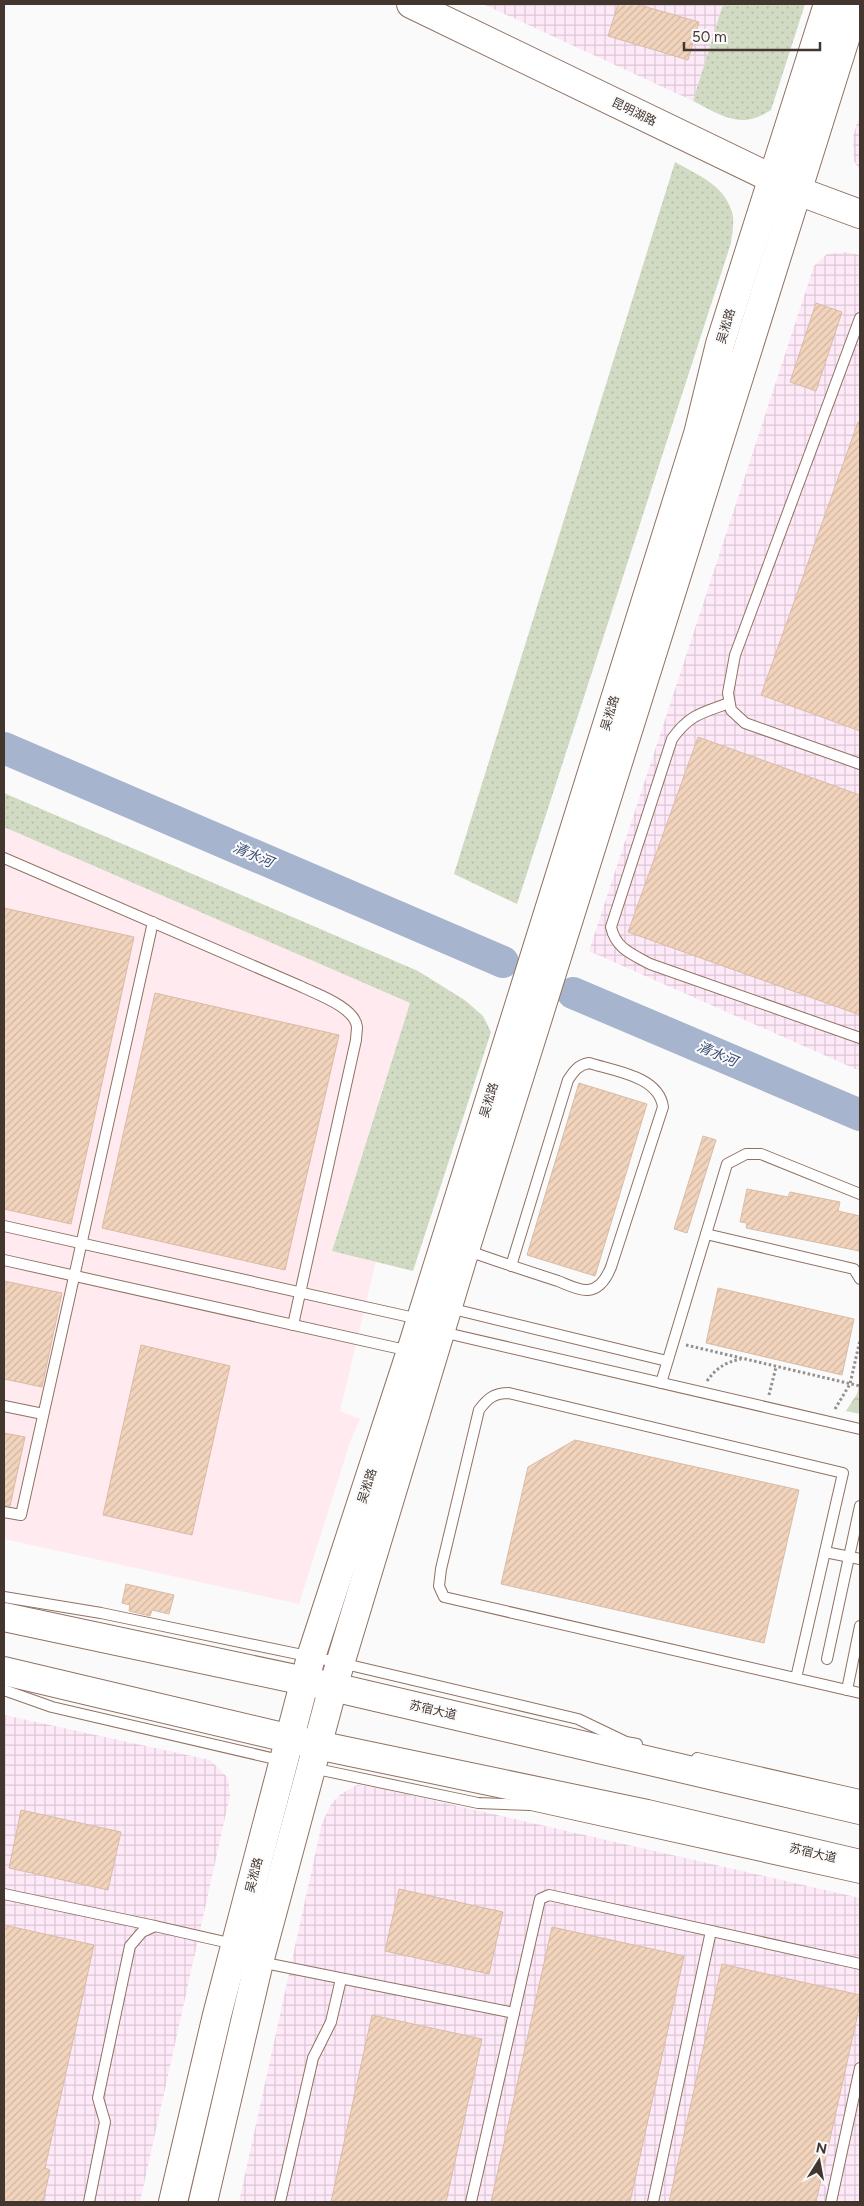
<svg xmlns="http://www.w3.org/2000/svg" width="864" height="2206" viewBox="0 0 864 2206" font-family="Figtree,'Noto Sans SC',sans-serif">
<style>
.commercial{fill:#ffeaef}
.industrial{fill:url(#industrial-grid)}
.grass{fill:url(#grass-dots)}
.park{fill:url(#park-crowns)}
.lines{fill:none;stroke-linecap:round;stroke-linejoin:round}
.river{stroke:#a6b4ce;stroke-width:32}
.building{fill:url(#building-hatch);stroke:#d9bca6}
.lane-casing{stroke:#907262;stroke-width:12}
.secondary-casing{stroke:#907262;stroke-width:30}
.primary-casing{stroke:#907262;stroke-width:30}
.path{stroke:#968f8b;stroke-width:3;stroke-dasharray:2.5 2.5;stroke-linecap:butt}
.lane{stroke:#fff;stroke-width:10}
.secondary{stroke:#fff;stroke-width:28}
.primary{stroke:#fff;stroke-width:28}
.labels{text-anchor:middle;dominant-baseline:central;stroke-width:4;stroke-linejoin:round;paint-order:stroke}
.street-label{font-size:12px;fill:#43362f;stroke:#fafafa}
.water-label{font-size:14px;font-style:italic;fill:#3a4c74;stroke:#fafafa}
</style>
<defs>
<pattern id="industrial-grid" width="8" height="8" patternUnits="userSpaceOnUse" patternTransform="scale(1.25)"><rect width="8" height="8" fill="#fee9f8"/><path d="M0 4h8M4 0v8" fill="none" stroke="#dbc8d5"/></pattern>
<pattern id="grass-dots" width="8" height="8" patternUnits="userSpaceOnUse" patternTransform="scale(1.25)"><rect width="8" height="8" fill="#d1dac2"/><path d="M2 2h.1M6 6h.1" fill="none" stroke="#b5bca7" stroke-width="1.8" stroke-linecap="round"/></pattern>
<pattern id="park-crowns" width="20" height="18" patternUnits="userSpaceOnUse" patternTransform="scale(1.25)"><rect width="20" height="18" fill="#d1dac2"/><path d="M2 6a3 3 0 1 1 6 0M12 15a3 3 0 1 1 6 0" fill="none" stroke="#b5bca7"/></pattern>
<pattern id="building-hatch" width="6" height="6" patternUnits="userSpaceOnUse" patternTransform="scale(1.25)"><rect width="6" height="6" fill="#f2d4bd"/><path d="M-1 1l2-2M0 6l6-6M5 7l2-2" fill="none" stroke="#d1b7a3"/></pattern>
</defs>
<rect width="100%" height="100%" fill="#fafafa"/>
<polygon class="commercial" points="4,827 410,1003 332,1250 376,1261 340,1411 360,1419 350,1442 299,1604 4,1539"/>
<g class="industrial">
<polygon points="483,4 723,4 693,101"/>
<polygon points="860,113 860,171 854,161 853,137"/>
<polygon points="848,252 860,255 860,1071 589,951 814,266 827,254"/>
<polygon points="4,1715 210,1760 228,1778 230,1795 140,2202 4,2202"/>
<polygon points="357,1785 379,1788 860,1898 860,2202 239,2202 322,1823 331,1804 341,1794"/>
</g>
<g class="grass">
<path d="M723 4H805L771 110C741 130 722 116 693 101Z"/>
<path d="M675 162C699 176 726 185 733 216 734 224 732 235 731 243L517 904 454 874Z"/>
<polygon points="4,793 418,971 466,1001 483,1016 491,1032 413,1271 332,1251 410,1003 4,827"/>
</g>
<polygon class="park" points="860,1381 860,1414 846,1411 857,1394"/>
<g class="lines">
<g class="river">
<polyline points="4,748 503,962"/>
<polyline points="573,993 860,1115"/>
</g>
</g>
<g class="building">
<polygon points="618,4 636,4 699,22 688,60 608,36"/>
<polygon points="816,303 842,312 816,391 790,382"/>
<polygon points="858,422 860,422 860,731 761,695"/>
<polygon points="698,737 860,795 860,1015 628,932"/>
<polygon points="4,908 134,937 71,1224 4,1209"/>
<polygon points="155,993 339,1035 285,1270 102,1228"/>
<polygon points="579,1083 647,1104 595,1276 527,1255"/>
<polygon points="703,1136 716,1140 687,1233 674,1229"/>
<polygon points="747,1189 788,1197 790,1192 840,1202 838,1211 860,1216 859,1251 746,1228 747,1223 740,1222"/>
<polygon points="4,1281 62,1293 42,1387 4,1379"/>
<polygon points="718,1288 854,1319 842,1375 706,1343"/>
<polygon points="141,1345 230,1366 192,1535 103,1515"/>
<polygon points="4,1433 25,1437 10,1506 4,1505"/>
<polygon points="575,1440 799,1490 764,1643 501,1584 528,1467"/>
<polygon points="126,1584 174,1595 169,1614 152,1610 150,1616 129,1611 130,1605 122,1603"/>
<polygon points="21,1810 121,1832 108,1890 9,1868"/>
<polygon points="399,1889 503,1912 489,1974 385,1951"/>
<polygon points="4,1925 94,1945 45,2168 50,2170 43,2202 4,2202"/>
<polygon points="552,1927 684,1956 630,2202 491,2202"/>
<polygon points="722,1964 860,1995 860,2004 816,2202 669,2202"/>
<polygon points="372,2015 482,2039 446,2202 331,2202"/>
</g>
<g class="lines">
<defs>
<g id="lane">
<polyline points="860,318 735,655 728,693 731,710 745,723 860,764"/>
<path d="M729 703C702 713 690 714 672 739L611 927C616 949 632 954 650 964L860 1038"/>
<path d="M4 858 300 986C316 994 355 1007 357 1027 357 1031 356 1036 356 1040L293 1325"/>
<polyline points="4,1226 419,1319"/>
<polyline points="706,1234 727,1164 746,1154 761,1154 860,1194"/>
<path d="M466 1250C496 1261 527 1271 558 1281 566 1284 579 1291 588 1290 600 1289 607 1277 611 1267L663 1107C659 1076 614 1071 589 1063 578 1065 574 1071 568 1080L511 1266"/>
<polyline points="4,1260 410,1351"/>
<polyline points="449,1308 667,1361"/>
<polyline points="442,1332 860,1429"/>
<polyline points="661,1383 706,1234 854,1269 860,1279"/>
<polyline points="4,1406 43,1414"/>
<polyline points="4,1512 21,1515 153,922"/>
<polyline points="825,1552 860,1559"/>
<polyline points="4,1597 101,1613 341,1663 578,1719 626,1742 637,1744"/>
<polyline points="827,1659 860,1506"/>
<path d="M796 1678 843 1473 509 1393C494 1393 488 1398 479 1410L441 1569 439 1586 444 1597 860 1693"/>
<polyline points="4,1690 52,1707 284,1761"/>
<polyline points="847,1690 860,1626"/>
<polyline points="697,1758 860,1795"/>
<polyline points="312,1768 478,1803 531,1805 860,1878"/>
<polyline points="4,1894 155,1926"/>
<polyline points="260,1962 514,2013"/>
<polyline points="89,2202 105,2122 98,2098 130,1946 142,1932 155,1926 234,1944"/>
<polyline points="280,2202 313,2058 331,2022 341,1979"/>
<polyline points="471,2202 540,1899 549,1895 860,1964"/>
<polyline points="653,2202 711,1931"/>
<polyline points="831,2202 860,2068"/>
</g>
<g id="secondary">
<polyline points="411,4 798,191 860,214"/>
<polyline points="173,2202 217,2015 311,1657 411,1351 698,434 720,344 828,4"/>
<polyline points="203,2202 259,1962 333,1687 465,1250 856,4"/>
</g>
<g id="primary">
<polyline points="4,1617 333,1687 860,1810"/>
<polyline points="4,1671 317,1745 647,1814 860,1864"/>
</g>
</defs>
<use href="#lane" class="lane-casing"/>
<use href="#secondary" class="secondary-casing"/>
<use href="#primary" class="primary-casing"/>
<g class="path">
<polyline points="686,1345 860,1386"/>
<path d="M707 1381C716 1368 726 1362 741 1359"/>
<polyline points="769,1395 776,1367"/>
<polyline points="835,1409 850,1384 860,1340"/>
</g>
<use href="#lane" class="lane"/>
<use href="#secondary" class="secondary"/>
<use href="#primary" class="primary"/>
</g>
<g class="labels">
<g class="street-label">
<text transform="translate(634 112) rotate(26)">昆明湖路</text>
<text transform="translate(726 326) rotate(-73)">吴淞路</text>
<text transform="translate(610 713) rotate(-73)">吴淞路</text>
<text transform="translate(489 1100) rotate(-73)">吴淞路</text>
<text transform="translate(367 1486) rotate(-72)">吴淞路</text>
<text transform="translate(433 1710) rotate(13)">苏宿大道</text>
<text transform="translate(813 1853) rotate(13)">苏宿大道</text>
<text transform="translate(254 1875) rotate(-75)">吴淞路</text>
</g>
<g class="water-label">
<text transform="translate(253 855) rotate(23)">清水河</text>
<text transform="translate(717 1054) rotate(23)">清水河</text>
</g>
</g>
<rect width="864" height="2206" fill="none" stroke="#43362f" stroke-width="10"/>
<g transform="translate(819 2161) rotate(11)" stroke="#fafafa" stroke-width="4" paint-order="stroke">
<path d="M0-4L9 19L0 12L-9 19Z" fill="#43362f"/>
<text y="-8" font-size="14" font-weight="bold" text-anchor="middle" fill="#43362f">N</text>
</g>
<path d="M684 42v8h136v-8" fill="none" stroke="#43362f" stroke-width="2.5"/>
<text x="692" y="42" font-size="15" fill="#43362f" stroke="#fafafa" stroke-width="4" paint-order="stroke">50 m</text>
</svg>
